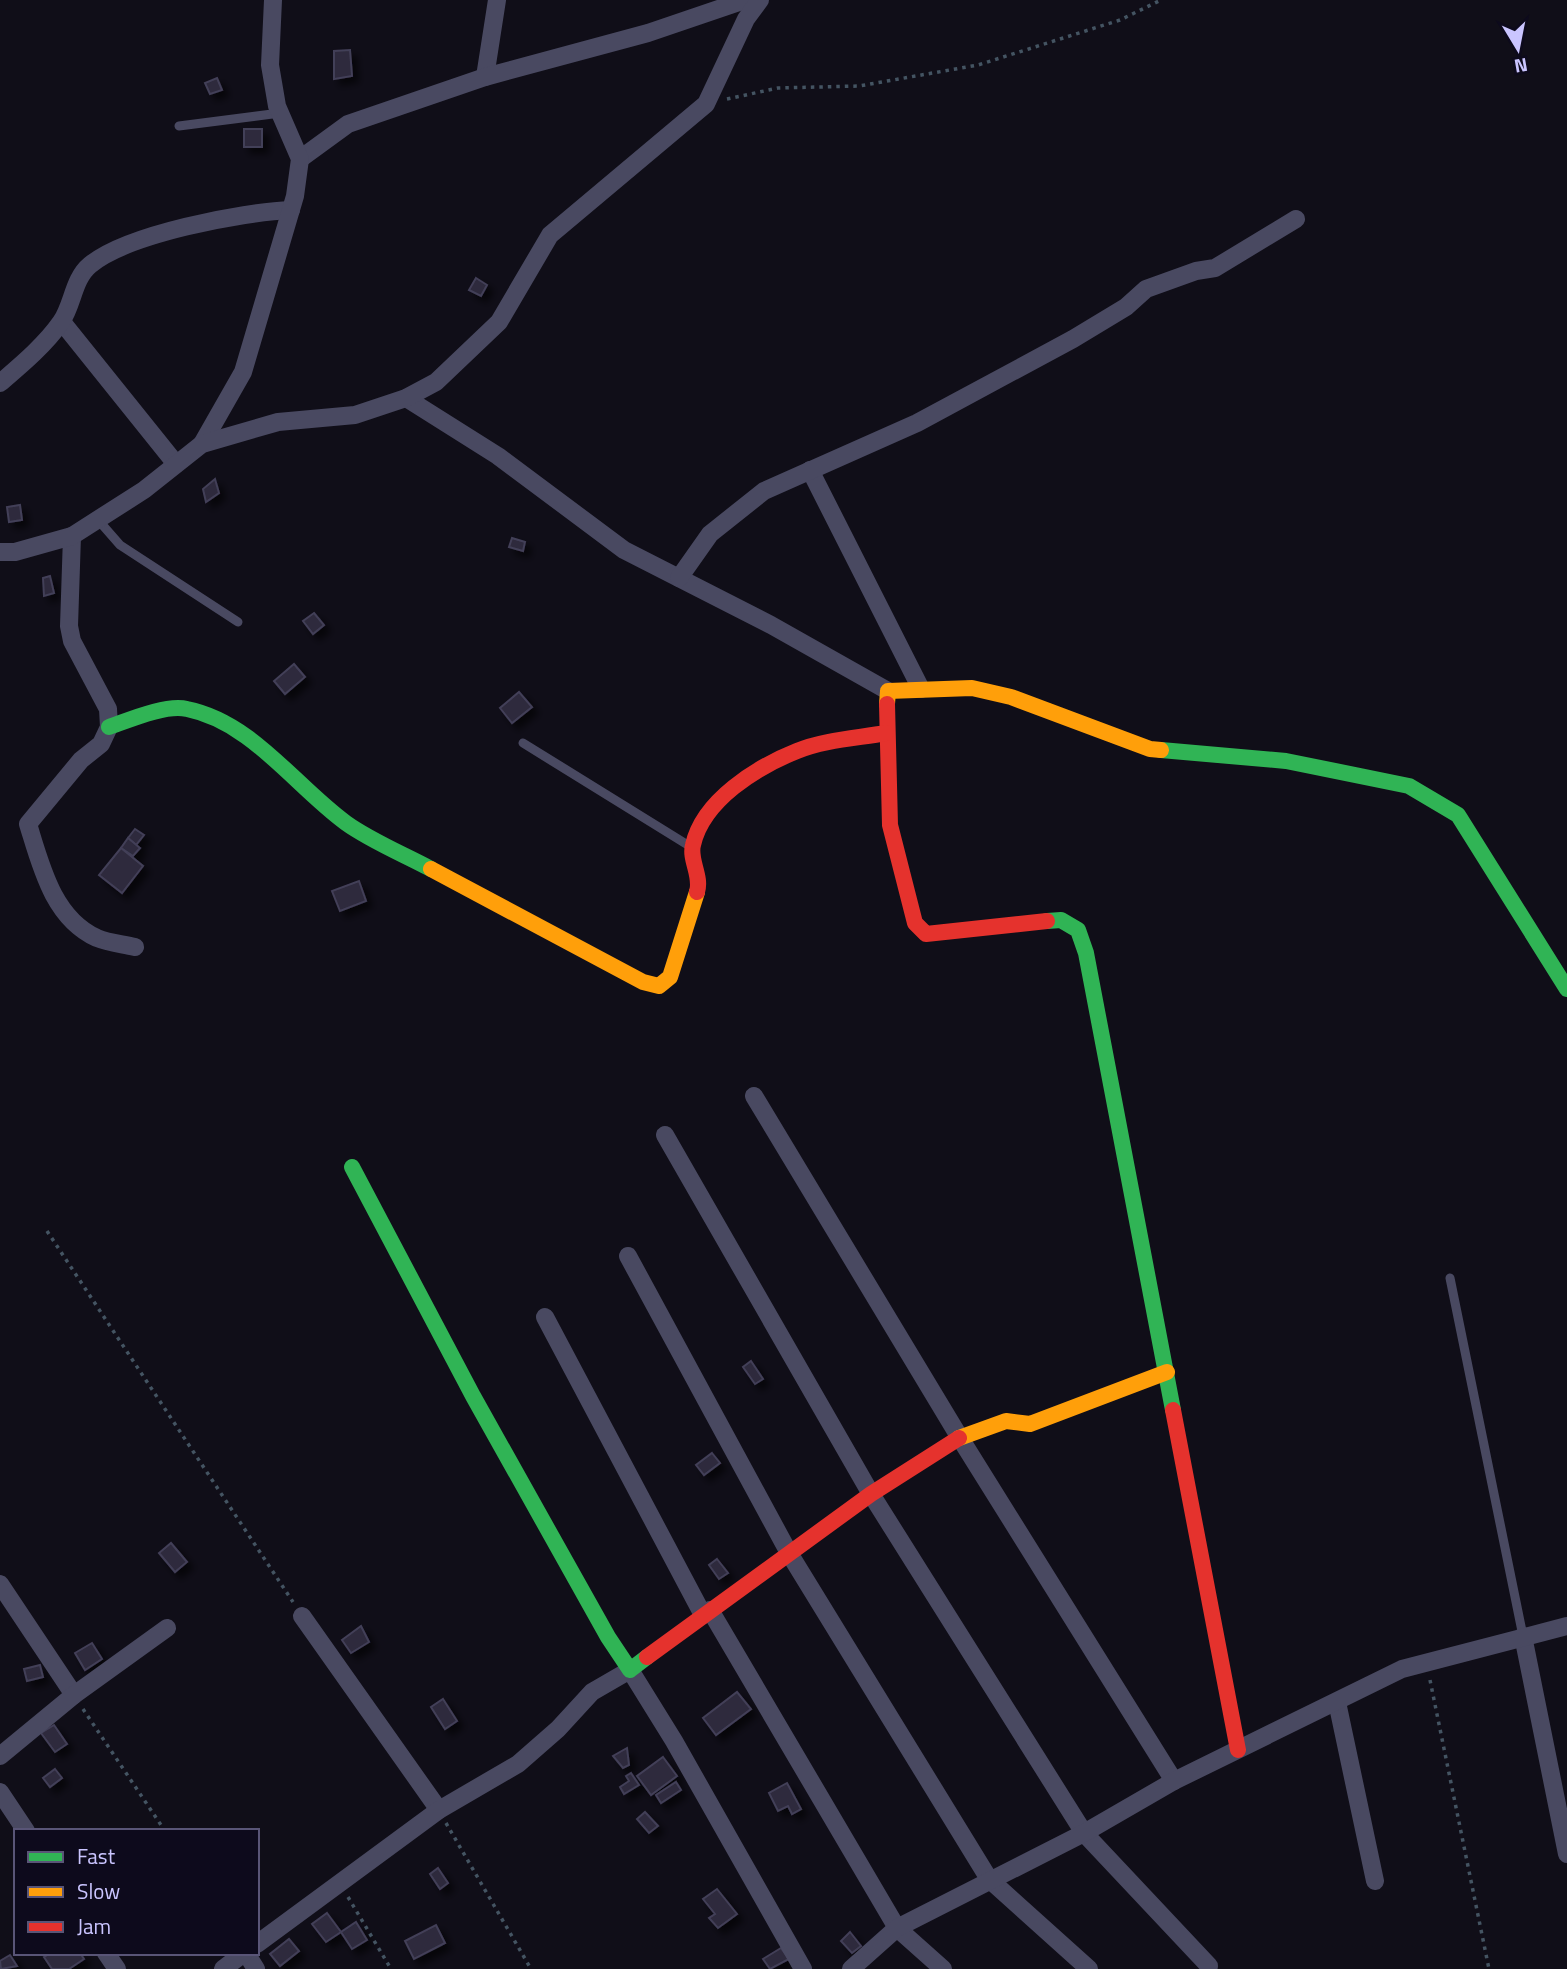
<svg xmlns="http://www.w3.org/2000/svg" width="1567" height="1969" viewBox="0 0 1567 1969" font-family="'Titillium Web',sans-serif">
<style>
.building{fill:#2d2a3c;stroke:#433f58;stroke-width:2;filter:url(#shadow)}
.lines{fill:none;stroke-linecap:round;stroke-linejoin:round}
.path{stroke:#445462;stroke-width:3.5;stroke-dasharray:3.5 5;stroke-linecap:butt}
.lane{stroke:#494961;stroke-width:9}
.street{stroke:#494961;stroke-width:18}
.fast{stroke:#30b455;stroke-width:16}
.slow{stroke:#ff9f0a;stroke-width:16}
.jam{stroke:#e5322d;stroke-width:16}
</style>
<defs>
<filter id="shadow"><feDropShadow dx="6" dy="6" stdDeviation="3.5" flood-color="#0009"/></filter>
</defs>
<rect width="100%" height="100%" fill="#100e18"/>
<g class="building">
<polygon points="350,50 352,76 334,79 334,51"/>
<polygon points="217,78 222,90 210,94 205,83"/>
<rect x="244" y="129" width="18" height="18"/>
<polygon points="476,278 487,285 481,296 469,290"/>
<polygon points="215,479 219,493 206,502 203,489"/>
<polygon points="20,505 22,520 9,522 7,507"/>
<polygon points="512,538 525,542 523,551 509,547"/>
<polygon points="50,576 54,593 44,596 43,578"/>
<polygon points="314,613 324,625 313,634 303,621"/>
<polygon points="294,664 305,677 285,694 274,681"/>
<polygon points="519,692 532,707 512,723 500,708"/>
<polygon points="135,829 144,835 136,845 128,838"/>
<polygon points="128,838 140,848 133,856 121,848"/>
<polygon points="121,848 143,866 122,893 99,875"/>
<polygon points="359,881 366,901 340,911 332,891"/>
<polygon points="751,1361 763,1379 755,1384 743,1367"/>
<polygon points="712,1453 720,1463 704,1475 696,1465"/>
<polygon points="171,1543 187,1562 175,1572 159,1553"/>
<polygon points="717,1559 728,1573 719,1579 709,1565"/>
<polygon points="361,1626 369,1642 351,1653 342,1640"/>
<polygon points="92,1643 102,1659 85,1670 75,1653"/>
<polygon points="40,1665 43,1677 27,1681 24,1669"/>
<polygon points="737,1692 751,1709 716,1735 703,1718"/>
<polygon points="443,1699 457,1721 445,1729 431,1707"/>
<polygon points="54,1725 67,1744 55,1752 41,1733"/>
<polygon points="627,1748 629,1765 623,1768 613,1756"/>
<polygon points="663,1757 677,1776 651,1795 637,1776"/>
<polygon points="55,1769 62,1778 50,1787 43,1778"/>
<polygon points="631,1773 639,1785 624,1794 620,1787 629,1781 626,1776"/>
<polygon points="676,1782 681,1790 661,1803 656,1795"/>
<polygon points="787,1783 801,1809 792,1814 788,1806 778,1811 769,1793"/>
<polygon points="645,1812 658,1826 649,1833 637,1819"/>
<polygon points="438,1868 448,1883 440,1889 430,1874"/>
<polygon points="717,1889 737,1914 718,1928 709,1918 715,1914 703,1899"/>
<polygon points="327,1913 341,1932 326,1942 312,1924"/>
<polygon points="356,1922 367,1940 352,1949 341,1932"/>
<polygon points="436,1925 445,1943 414,1959 405,1941"/>
<polygon points="850,1932 861,1946 852,1953 841,1941"/>
<polygon points="289,1939 299,1951 280,1966 270,1954"/>
<polygon points="781,1948 789,1959 770,1969 763,1959"/>
<polygon points="51,1953 80,1953 84,1959 69,1969 52,1969 44,1957"/>
<polygon points="10,1955 17,1966 1,1969 0,1961"/>
</g>
<g class="lines">
<g class="path">
<polyline points="727,99 778,88 859,86 978,65 1120,20 1161,0"/>
<polyline points="47,1231 293,1602"/>
<polyline points="1430,1680 1489,1969"/>
<polyline points="83,1709 165,1831"/>
<polyline points="446,1823 531,1969"/>
<polyline points="348,1897 391,1969"/>
</g>
<g class="lane">
<polyline points="179,126 280,113"/>
<polyline points="99,521 120,545 238,622"/>
<polyline points="523,743 691,847"/>
<polyline points="1450,1278 1523,1636"/>
</g>
<g class="street">
<polyline points="485,77 497,0"/>
<polyline points="300,159 348,124 485,77 648,33 745,0"/>
<polyline points="62,322 176,464"/>
<path d="M0 383C21 365 45 345 61 322 73 305 73 279 90 265 127 234 242 212 291 210"/>
<polyline points="406,398 498,456 624,550 771,625 888,691"/>
<polyline points="202,444 243,372 295,196 300,159 277,106 270,65 273,0"/>
<polyline points="810,470 921,689"/>
<path d="M72 536 69 626 72 641 108 709 109 727 101 744 81 760 28 824C41 866 53 918 97 938 109 943 123 944 135 947"/>
<polyline points="0,552 15,552 72,536 144,490 202,444 278,422 355,415 406,398 436,382 499,322 550,235 706,104 746,19 760,0"/>
<polyline points="679,578 710,534 764,491 917,423 1073,339 1126,307 1146,289 1196,271 1215,268 1296,219"/>
<polyline points="754,1096 960,1438 1174,1781"/>
<polyline points="665,1135 871,1494 1084,1833 1209,1966"/>
<polyline points="628,1256 789,1553 989,1879 1089,1969"/>
<polyline points="545,1317 703,1615"/>
<polyline points="0,1584 74,1695"/>
<polyline points="710,1610 897,1928 943,1969"/>
<polyline points="302,1616 439,1810"/>
<polyline points="1523,1636 1567,1854"/>
<polyline points="1337,1702 1375,1881"/>
<polyline points="0,1756 74,1695 167,1628"/>
<polyline points="0,1792 26,1831"/>
<polyline points="257,1944 439,1810 518,1764 558,1729 592,1692 630,1670 674,1741 803,1969"/>
<polyline points="106,1953 117,1969"/>
<polyline points="246,1953 256,1969"/>
<polyline points="223,1969 244,1953"/>
<polyline points="851,1969 897,1928 1084,1833 1174,1781 1402,1669 1567,1626"/>
</g>
<g class="fast">
<path d="M109 727C129 720 166 704 187 709 252 722 294 785 346 823 371 841 403 854 431 869"/>
<polyline points="1161,750 1286,761 1409,786 1458,815 1567,989"/>
<polyline points="1047,921 1061,920 1078,930 1086,953 1173,1410"/>
<polyline points="352,1167 473,1396 608,1637 630,1670 647,1657"/>
</g>
<g class="slow">
<polyline points="887,704 888,691 972,688 1011,697 1150,749 1161,750"/>
<polyline points="431,869 643,982 659,986 670,977 697,892"/>
<polyline points="959,1438 1006,1421 1030,1424 1167,1372"/>
</g>
<g class="jam">
<polyline points="887,704 890,825 915,923 926,934 1047,921"/>
<path d="M697 892C702 876 689 860 693 845 703 800 757 767 797 751 823 740 858 738 886 733"/>
<polyline points="1173,1410 1238,1750"/>
<polyline points="647,1657 871,1494 959,1438"/>
</g>
</g>
<rect x="14" y="1829" width="245" height="126" fill="#0d0a1c" stroke="#595577" stroke-width="2"/>
<rect x="28" y="1852" width="35" height="10" fill="#30b455" stroke="#595577" stroke-width="2"/>
<text x="77" y="1864" font-size="21" fill="#cac5ff">Fast</text>
<rect x="28" y="1887" width="35" height="10" fill="#ff9f0a" stroke="#595577" stroke-width="2"/>
<text x="77" y="1899" font-size="21" fill="#cac5ff">Slow</text>
<rect x="28" y="1922" width="35" height="10" fill="#e5322d" stroke="#595577" stroke-width="2"/>
<text x="77" y="1934" font-size="21" fill="#cac5ff">Jam</text>
<g transform="translate(1518 49) rotate(170)" stroke="#0d0a1c" stroke-width="5" paint-order="stroke">
<path d="M0-5L12 26L0 18L-12 26Z" fill="#cac5ff"/>
<text y="-10" font-size="19" font-weight="bold" text-anchor="middle" fill="#cac5ff">N</text>
</g>
</svg>
